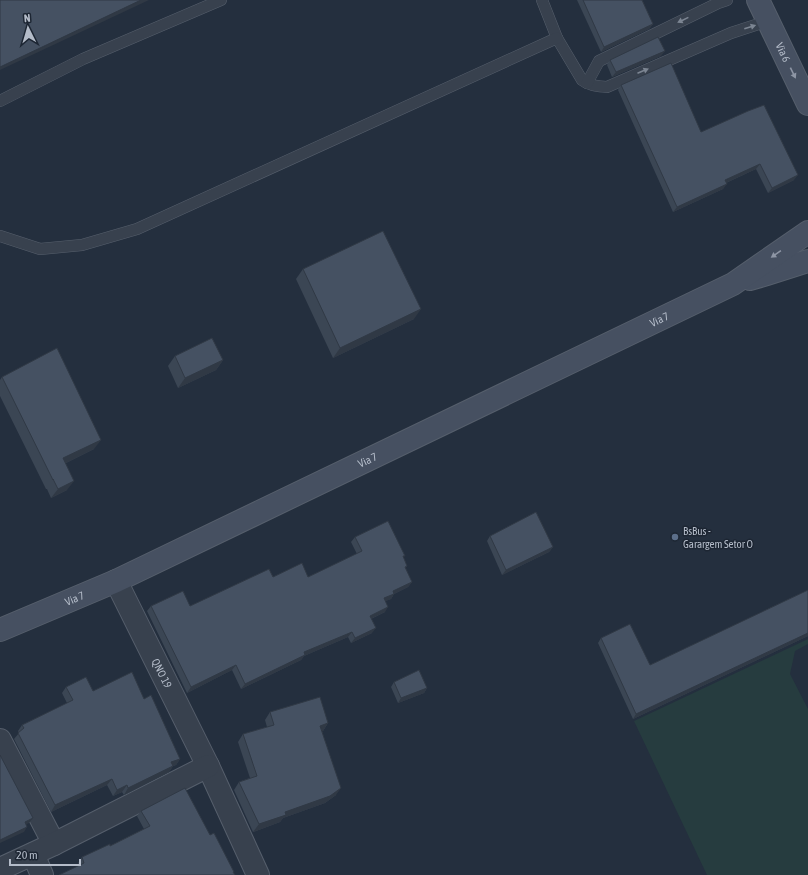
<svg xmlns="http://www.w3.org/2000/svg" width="808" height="875" viewBox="0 0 808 875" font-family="'Asap Condensed',sans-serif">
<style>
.green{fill:#263c3f}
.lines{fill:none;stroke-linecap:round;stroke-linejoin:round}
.lane-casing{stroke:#565f6c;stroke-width:12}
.street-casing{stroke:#565f6c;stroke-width:24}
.secondary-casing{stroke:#565f6c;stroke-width:24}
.lane{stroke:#38414e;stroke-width:11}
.street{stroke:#38414e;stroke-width:22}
.secondary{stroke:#465061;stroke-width:22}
.wall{fill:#3b4654}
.shaded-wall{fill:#303945}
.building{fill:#455162;stroke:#303945}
.oneway{fill:#7c8592}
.oneway2{fill:#8e96a5}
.service-dot{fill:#5c6f8a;stroke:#1d2633;stroke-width:1.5}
.labels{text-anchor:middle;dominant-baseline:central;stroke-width:3;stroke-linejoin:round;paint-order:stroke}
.street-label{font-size:11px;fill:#b4bcc9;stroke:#1d2633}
.poi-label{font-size:11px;fill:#b4bcc9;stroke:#1d2633;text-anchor:start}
</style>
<rect width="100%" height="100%" fill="#242f3e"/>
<polygon class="green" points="808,639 808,644 795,651 790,674 808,709 808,875 707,875 634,721"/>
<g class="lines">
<defs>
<g id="lane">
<path d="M542 0 557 38 582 80C590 86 598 86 607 87L731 33 768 21"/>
<polyline points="587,83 599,61 718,3 727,0"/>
<polyline points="0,101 83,59 221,0"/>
<polyline points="0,236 40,249 82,245 137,229 557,38"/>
</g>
<g id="street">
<path id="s1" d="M116 581 208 766 258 875"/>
<polyline points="0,740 54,844"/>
<polyline points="33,854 42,875"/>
<polyline points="0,869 54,844 208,766"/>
</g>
<g id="secondary">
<path id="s2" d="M758 0 808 104"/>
<polyline points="750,279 767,274 808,261"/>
<path id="s3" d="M0 630 116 581 733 284 808 232"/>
</g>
</defs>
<use href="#lane" class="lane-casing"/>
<use href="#street" class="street-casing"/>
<use href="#secondary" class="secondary-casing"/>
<use href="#lane" class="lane"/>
<use href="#street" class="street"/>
<use href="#secondary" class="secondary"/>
</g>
<g class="wall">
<polygon points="577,0 642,0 653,24 649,29 601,52"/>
<polygon points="661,56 612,77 607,65 610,60"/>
<polygon points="621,85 701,132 794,180 768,193 756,169 726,183 723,189 673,212 618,90"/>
<polygon points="303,269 414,319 333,358 296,279"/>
<polygon points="175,356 223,360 216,370 178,388 168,366"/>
<polygon points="2,377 94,449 66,463 67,490 51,498 47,489 46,489 0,396 0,380"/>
<polygon points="490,536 553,547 549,552 502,575 487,541"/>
<polygon points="355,537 403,557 407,566 405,568 412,582 408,587 394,594 391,599 385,601 385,612 371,619 372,633 351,643 348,637 304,656 301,660 241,689 232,670 187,693 147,611 151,606 190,606 273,577 308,577 357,554 351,542"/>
<polygon points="808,590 808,636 633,719 598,643 601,638 650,665"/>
<polygon points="394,682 427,688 424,693 398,703 391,687"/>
<polygon points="66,687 144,699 180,759 176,765 173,766 169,772 124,795 122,792 113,796 107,785 51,812 14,739 19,733 18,731 22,725 67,703 62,693"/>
<polygon points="270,712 328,723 323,731 322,731 336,795 325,803 283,818 280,822 253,832 234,790 239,782 250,778 238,742 243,734 267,727 265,720"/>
<polygon points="141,811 210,835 234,873 79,865 78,863 82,857 110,846 144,829 137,816"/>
</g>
<g class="shaded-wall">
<polygon points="141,0 149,0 0,70 0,67"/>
<polygon points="653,24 649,29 601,52 604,47"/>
<polygon points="665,51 661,56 612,77 616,72"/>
<polygon points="760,164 756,169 721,185 725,180"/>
<polygon points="798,175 794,180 768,193 772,188"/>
<polygon points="727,184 723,189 673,212 677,207"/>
<polygon points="421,309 414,319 333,358 340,348"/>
<polygon points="223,360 216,370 178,388 185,378"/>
<polygon points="101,440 94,449 56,468 63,458"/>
<polygon points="74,481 67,490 51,498 58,489"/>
<polygon points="553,547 549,552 502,575 506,570"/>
<polygon points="412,582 408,587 394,594 391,599 381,603 384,598 393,591"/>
<polygon points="388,607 385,612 366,621 370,616"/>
<polygon points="376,628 372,633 351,643 355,638"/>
<polygon points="352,632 348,637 304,656 301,660 241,689 245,684 304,652"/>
<polygon points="808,633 808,636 633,719 636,714"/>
<polygon points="236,665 232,670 187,693 191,687"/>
<polygon points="427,688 424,693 398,703 401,698"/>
<polygon points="328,723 323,731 315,734 320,726"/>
<polygon points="180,759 176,765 173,766 169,772 124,795 128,788 171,762"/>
<polygon points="112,779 107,785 51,812 55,805"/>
<polygon points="127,785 122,792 113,796 117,790"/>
<polygon points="341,788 336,795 325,803 283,818 280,822 253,832 259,824 285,812"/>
<polygon points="33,818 29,823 21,827 25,822"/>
<polygon points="27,827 24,832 0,843 0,840"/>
</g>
<g class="building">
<polygon points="0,0 141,0 0,67"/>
<polygon points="583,0 642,0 653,24 604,47"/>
<polygon points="658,37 665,51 616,72 610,60"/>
<polygon points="671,63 701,132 748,111 764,105 798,175 772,188 760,164 725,180 727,184 677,207 621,85"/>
<polygon points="383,231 421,309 340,348 303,269"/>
<polygon points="212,338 223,360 185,378 175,356"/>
<polygon points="57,348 101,440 63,458 74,481 58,489 53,479 53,480 2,377"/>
<polygon points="536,512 553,547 506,570 490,536"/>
<polygon points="388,521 405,556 403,556 407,566 405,567 412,582 393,591 394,594 384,598 388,607 370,616 376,628 355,638 352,632 304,652 305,655 245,684 236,665 191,687 151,606 183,591 190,606 269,569 273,577 302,563 308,577 362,551 355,537"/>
<polygon points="808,590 808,633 636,714 601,638 630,624 650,665"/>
<polygon points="419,670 427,688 401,698 394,682"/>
<polygon points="132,672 144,699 151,695 180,759 171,762 173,766 128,788 127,785 117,790 112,779 55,805 18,733 24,728 22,725 73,700 66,687 86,677 93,691"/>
<polygon points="320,697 328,723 320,726 341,788 330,796 285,812 286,815 259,824 239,782 257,776 243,734 274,725 270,712"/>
<polygon points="0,755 33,818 25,822 27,827 0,840"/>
<polygon points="185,788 210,835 214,833 234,872 233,872 235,875 59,875 84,863 82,857 110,844 110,846 150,826 141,811"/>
</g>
<defs><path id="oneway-solid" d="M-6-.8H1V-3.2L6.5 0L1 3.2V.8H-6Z"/></defs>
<g class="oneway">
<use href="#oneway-solid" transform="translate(683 20) rotate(154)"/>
<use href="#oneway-solid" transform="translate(750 27) rotate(-18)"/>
<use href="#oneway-solid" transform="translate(643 71) rotate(-23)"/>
</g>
<g class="oneway2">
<use href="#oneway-solid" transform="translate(793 73) rotate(64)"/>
<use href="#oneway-solid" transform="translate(776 254) rotate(145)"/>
</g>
<circle class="service-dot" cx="675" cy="537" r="4"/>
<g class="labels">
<g class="street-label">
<text stroke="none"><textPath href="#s2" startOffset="58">Via 6</textPath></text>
<text stroke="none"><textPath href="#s3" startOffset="729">Via 7</textPath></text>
<text stroke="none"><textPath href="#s3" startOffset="405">Via 7</textPath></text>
<text stroke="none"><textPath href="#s3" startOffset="81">Via 7</textPath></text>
<text stroke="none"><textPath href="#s1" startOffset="103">QNO 19</textPath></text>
</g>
<g class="poi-label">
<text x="683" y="531">BsBus -<tspan x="683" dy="13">Garargem Setor O</tspan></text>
</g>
</g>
<g transform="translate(28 28) rotate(355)" stroke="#1d2633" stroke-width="3" paint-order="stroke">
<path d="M0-3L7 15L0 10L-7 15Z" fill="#b4bcc9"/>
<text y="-6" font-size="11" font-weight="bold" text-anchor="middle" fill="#b4bcc9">N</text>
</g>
<path d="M10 859v6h70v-6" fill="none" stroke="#b4bcc9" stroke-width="2"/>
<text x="16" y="859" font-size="12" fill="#b4bcc9" stroke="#1d2633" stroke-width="3" paint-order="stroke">20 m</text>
</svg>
